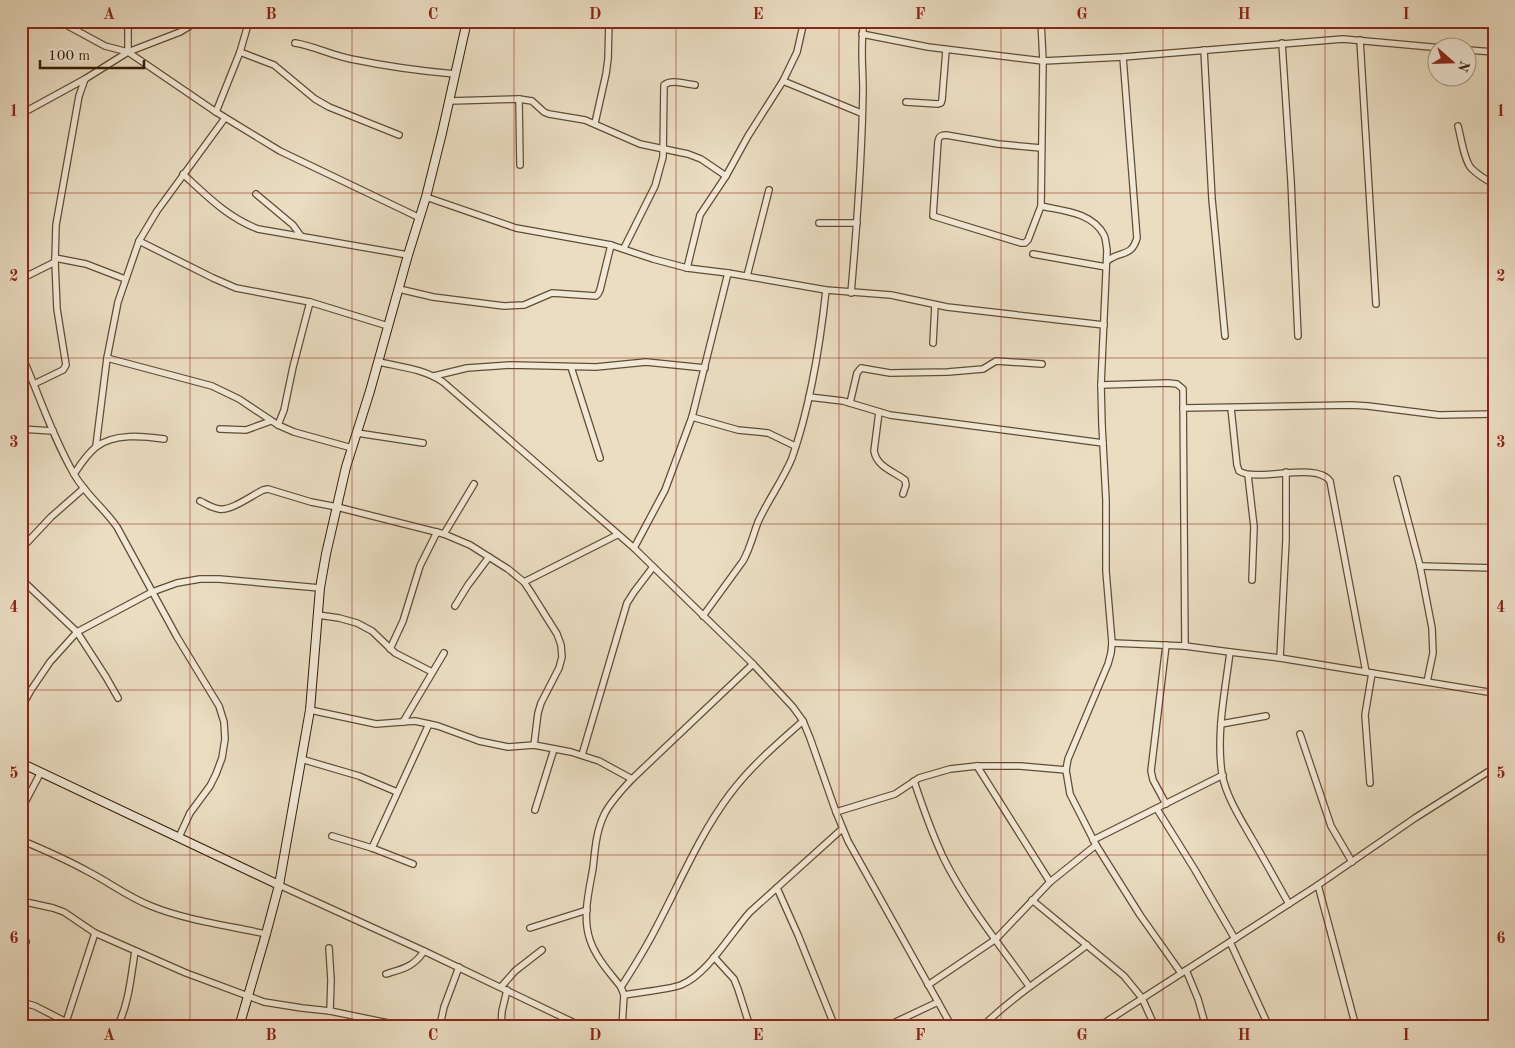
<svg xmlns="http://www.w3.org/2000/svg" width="1515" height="1048" viewBox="0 0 1515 1048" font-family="'Old Standard TT',serif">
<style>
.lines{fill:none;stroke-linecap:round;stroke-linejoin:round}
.street-casing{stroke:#624d30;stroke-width:8}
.secondary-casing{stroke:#351d00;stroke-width:10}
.street{stroke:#f1e9d7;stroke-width:5.5}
.secondary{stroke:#f1e9d7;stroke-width:8}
.grid{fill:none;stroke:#8f2418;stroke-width:1;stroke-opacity:0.55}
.neatline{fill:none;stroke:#8f2418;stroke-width:2}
.grid-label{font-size:16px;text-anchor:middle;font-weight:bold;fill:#8f2418}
</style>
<rect width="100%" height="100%" fill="#eaddc2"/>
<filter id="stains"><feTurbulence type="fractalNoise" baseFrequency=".004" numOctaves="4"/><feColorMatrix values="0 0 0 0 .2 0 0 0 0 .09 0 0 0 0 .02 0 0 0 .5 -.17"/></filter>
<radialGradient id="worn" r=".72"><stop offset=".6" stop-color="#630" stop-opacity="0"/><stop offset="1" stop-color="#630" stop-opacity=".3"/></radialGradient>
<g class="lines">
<defs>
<g id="street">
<polyline points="59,21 105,46 128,52 216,112 280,151 420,218"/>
<polyline points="128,21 128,52"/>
<polyline points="862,34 928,47 1043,61 1123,57 1343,39 1442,48"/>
<polyline points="1360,40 1376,304"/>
<path d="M295 43C314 46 331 55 351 59 385 66 420 71 455 74"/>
<polyline points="1282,43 1291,181 1298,336"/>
<polyline points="1204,50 1212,199 1225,336"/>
<polyline points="1468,50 1494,52"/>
<polyline points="240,52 274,65 315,99 329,107 399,135"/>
<polyline points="783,81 861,113"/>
<polyline points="519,99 520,165"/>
<polyline points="449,101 519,99 532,101 544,112 549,114 585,120 640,144 688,154 701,159 726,176"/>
<polyline points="906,102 938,104 941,103 942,100 946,50"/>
<polyline points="216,112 240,52 249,21"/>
<polyline points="21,114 85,79 128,52 180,32 198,21"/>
<polyline points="595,123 606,74 608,59 609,21"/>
<path d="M1458 126C1461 137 1464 160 1471 168 1477 174 1486 180 1494 184"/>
<path d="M1041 148 998 144 946 135C941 135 939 136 938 141L933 216 1021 243H1025L1028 240 1041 206 1043 61 1041 21"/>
<path d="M183 174C207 196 227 217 258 229L408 255"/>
<polyline points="256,194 293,225 301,236"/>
<polyline points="426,197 516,228 611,245 653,259 687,268 728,273 826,290 891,295 947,307 1104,325"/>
<path d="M1041 206C1063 211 1092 212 1104 235 1106 239 1106 245 1107 250L1101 385 1102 425 1106 500V571L1112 643 1111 653 1108 664 1068 759 1066 770 1070 794 1096 845 1140 915 1181 973"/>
<polyline points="819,223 857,223"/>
<polyline points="139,241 213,278 236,288 310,302 388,326"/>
<path d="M624 248 655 186 663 157 664 85C672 79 685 84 695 85"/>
<polyline points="1033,254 1106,267"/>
<polyline points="55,258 86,264 125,279"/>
<path d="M1107 261C1121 250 1131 258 1137 238L1123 57"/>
<polyline points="687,268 700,215 726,176 748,136 783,81 797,52 804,21"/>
<polyline points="747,276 769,190"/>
<polyline points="21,279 55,262"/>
<polyline points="399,289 433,297 504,306 524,305 552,293 596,296 598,294 600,290 611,245"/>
<path d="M851 293C857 225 862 158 863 90 863 66 860 46 864 21"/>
<polyline points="933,343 935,305"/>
<path d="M21 354C39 394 52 436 74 474 85 494 104 508 117 527L177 637 219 706 224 722 225 739 222 758 216 774 210 786 190 813 179 837"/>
<polyline points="107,358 212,386 239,399 278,425 294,432 352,448"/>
<path d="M379 362C401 367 424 369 443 382L634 548 753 664 793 707 803 721 810 738 836 812 848 841 952 1027"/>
<polyline points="571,367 600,458"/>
<polyline points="434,376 467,368 511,365 596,367 646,362 705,368"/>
<polyline points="34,384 63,370 66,365 57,309 55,262 56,225 79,96 85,79"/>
<polyline points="1101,385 1168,383 1177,384 1183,389 1185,646"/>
<polyline points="809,397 843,401 890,415 1103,443"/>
<polyline points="850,403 857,373 861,368 890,373 948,372 983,369 996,361 1042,364"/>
<polyline points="1183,408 1351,405 1368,406 1439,415 1494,414"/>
<path d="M1231 408 1237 465 1239 471C1257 483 1316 461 1330 481L1366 672"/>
<path d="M879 412 874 451C877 467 893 471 905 480L906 485 903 494"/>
<polyline points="692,417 738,430 768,433 795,446"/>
<polyline points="278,425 284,410 293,367 310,302"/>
<polyline points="21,429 53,431"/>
<polyline points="220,429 246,430 271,421"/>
<polyline points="357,433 423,443"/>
<polyline points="96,446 107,358 118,302 139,241 157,211 225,118"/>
<polyline points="1492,472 1494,477"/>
<path d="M74 474C80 465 87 454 96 447 114 433 143 436 164 439"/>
<polyline points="1248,475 1254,527 1252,580"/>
<polyline points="1397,479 1420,566 1432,628 1433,653 1427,682"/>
<path d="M200 501C206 504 212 508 219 509 231 511 251 496 263 490L268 489 311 502 337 507 444 534 470 545 508 569 524 582 530 591 557 634 561 645 562 657 559 668 541 703 538 713 534 745"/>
<polyline points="444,534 474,484"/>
<polyline points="634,548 665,490 692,417 728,273"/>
<polyline points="21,549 51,517 84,488"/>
<polyline points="1420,566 1494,568"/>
<polyline points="21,579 77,632 106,677 118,698"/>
<polyline points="524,582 617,535"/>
<polyline points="455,606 468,585 489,557"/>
<polyline points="318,615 339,618 357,623 372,631 395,653 432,672"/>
<path d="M703 616 743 561C750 549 753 535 758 522 768 500 783 480 792 458 811 404 820 346 826 290"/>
<polyline points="1112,643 1185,646 1230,652 1280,658 1494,693"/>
<polyline points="1166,645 1151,771 1153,780 1166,804"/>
<polyline points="390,649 403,621 420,566 437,532"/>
<path d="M1230 652C1225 692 1216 733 1222 774 1226 796 1240 818 1251 837 1264 859 1276 881 1289 904"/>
<polyline points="1280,658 1286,540 1286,472"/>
<polyline points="21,708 31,690 50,662 77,632 152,592 177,583 200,579 219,579 320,588"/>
<polyline points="310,710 376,724 415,721 438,726 479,741 508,747 534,745 571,752 599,761 632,779"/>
<polyline points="403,722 444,653"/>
<polyline points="1221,724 1266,716"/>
<polyline points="1300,734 1331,826 1352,862"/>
<polyline points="582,755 627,603 634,592 653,567"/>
<polyline points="301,759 359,776 397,792"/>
<polyline points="977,766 1050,882"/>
<path d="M914 781C923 808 932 834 944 859 967 905 1000 945 1029 986"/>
<polyline points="1370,783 1365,715 1372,673"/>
<polyline points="1157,809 1195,870 1235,939"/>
<polyline points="21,810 41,772"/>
<polyline points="535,810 554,749"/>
<polyline points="836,812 895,794 919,778 950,769 977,766 1020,766 1066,770"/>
<polyline points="332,836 372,848 413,864"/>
<path d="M21 840C44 850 66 859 87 871 109 882 128 897 151 906 185 920 230 926 266 934"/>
<polyline points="1093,840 1223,775"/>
<polyline points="372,848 429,724"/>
<polyline points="279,885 424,951 583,1027"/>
<polyline points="1318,885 1356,1027"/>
<polyline points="777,888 798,935 835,1027"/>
<polyline points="1032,900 1124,976 1142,998 1155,1027"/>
<polyline points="21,901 53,908 64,912 95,933 186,973 264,1002 302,1008 330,1011 393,1024 440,1025 444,1007 459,967"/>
<polyline points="530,928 587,910"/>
<polyline points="21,941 26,942"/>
<polyline points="1230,942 1269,1027"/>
<polyline points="329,948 331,980 330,1011"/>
<polyline points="714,957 734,979 738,989 750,1027"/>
<polyline points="1186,970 1198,999 1206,1027"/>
<path d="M386 974C402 969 414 967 424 951"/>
<polyline points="928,985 996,939 1050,882 1096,845"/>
<polyline points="501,987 515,971 542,950"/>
<path d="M621 987C634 967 647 946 658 924 681 880 700 834 730 794 751 766 777 744 803 721"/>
<path d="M624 995C639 992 667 990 681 985 708 974 730 934 750 912L842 829"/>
<polyline points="21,1002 35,1006 76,1027"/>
<polyline points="66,1022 95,933"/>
<path d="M117 1027C129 1004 131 976 135 951"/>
<polyline points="501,1027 502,1011 507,990"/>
<path d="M622 1027 624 995 621 987C610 973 596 958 590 940 582 917 589 891 593 868 595 850 596 832 604 815 610 802 622 790 632 779L753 664"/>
<polyline points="885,1027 938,1002"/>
<path d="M982 1027C1014 995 1052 972 1087 945"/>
<polyline points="1098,1027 1318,885 1415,818 1494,768"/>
</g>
<g id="secondary">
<polyline points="21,763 279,885"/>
<polyline points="239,1027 266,934 279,885 310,710 320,588 326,554 346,467 370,391 408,255 426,197 442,133 467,21"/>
</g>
</defs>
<use href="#street" class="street-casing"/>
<use href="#secondary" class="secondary-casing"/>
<use href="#street" class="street"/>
<use href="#secondary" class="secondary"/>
</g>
<path class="grid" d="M190 21V1027M352 21V1027M514 21V1027M676 21V1027M839 21V1027M1001 21V1027M1163 21V1027M1325 21V1027M21 193H1494M21 358H1494M21 524H1494M21 690H1494M21 855H1494"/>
<rect width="1515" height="1048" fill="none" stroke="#eaddc2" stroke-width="55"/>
<g transform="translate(1452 62) rotate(110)"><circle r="24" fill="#f1e9d7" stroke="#a69781"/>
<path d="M0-4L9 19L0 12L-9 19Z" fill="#8f2418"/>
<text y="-8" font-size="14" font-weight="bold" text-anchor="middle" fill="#351d00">N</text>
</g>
<path d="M40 60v8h104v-8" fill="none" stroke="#351d00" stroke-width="2.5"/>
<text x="48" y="60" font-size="15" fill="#351d00" stroke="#f1e9d7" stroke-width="4" paint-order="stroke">100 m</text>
<rect x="28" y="28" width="1460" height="992" class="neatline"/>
<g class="grid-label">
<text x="109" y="19">A</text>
<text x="271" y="19">B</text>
<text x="433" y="19">C</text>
<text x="595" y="19">D</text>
<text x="758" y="19">E</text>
<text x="920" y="19">F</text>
<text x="1082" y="19">G</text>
<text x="1244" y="19">H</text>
<text x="1406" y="19">I</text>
<text x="14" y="116">1</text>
<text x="1501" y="116">1</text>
<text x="14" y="281">2</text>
<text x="1501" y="281">2</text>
<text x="14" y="447">3</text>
<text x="1501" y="447">3</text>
<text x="14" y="612">4</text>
<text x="1501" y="612">4</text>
<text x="14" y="778">5</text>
<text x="1501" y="778">5</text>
<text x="14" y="943">6</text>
<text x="1501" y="943">6</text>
<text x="109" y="1040">A</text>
<text x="271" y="1040">B</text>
<text x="433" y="1040">C</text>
<text x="595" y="1040">D</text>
<text x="758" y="1040">E</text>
<text x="920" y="1040">F</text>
<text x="1082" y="1040">G</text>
<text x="1244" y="1040">H</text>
<text x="1406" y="1040">I</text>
</g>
<rect width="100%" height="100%" filter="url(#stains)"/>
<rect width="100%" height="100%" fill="url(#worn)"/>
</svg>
